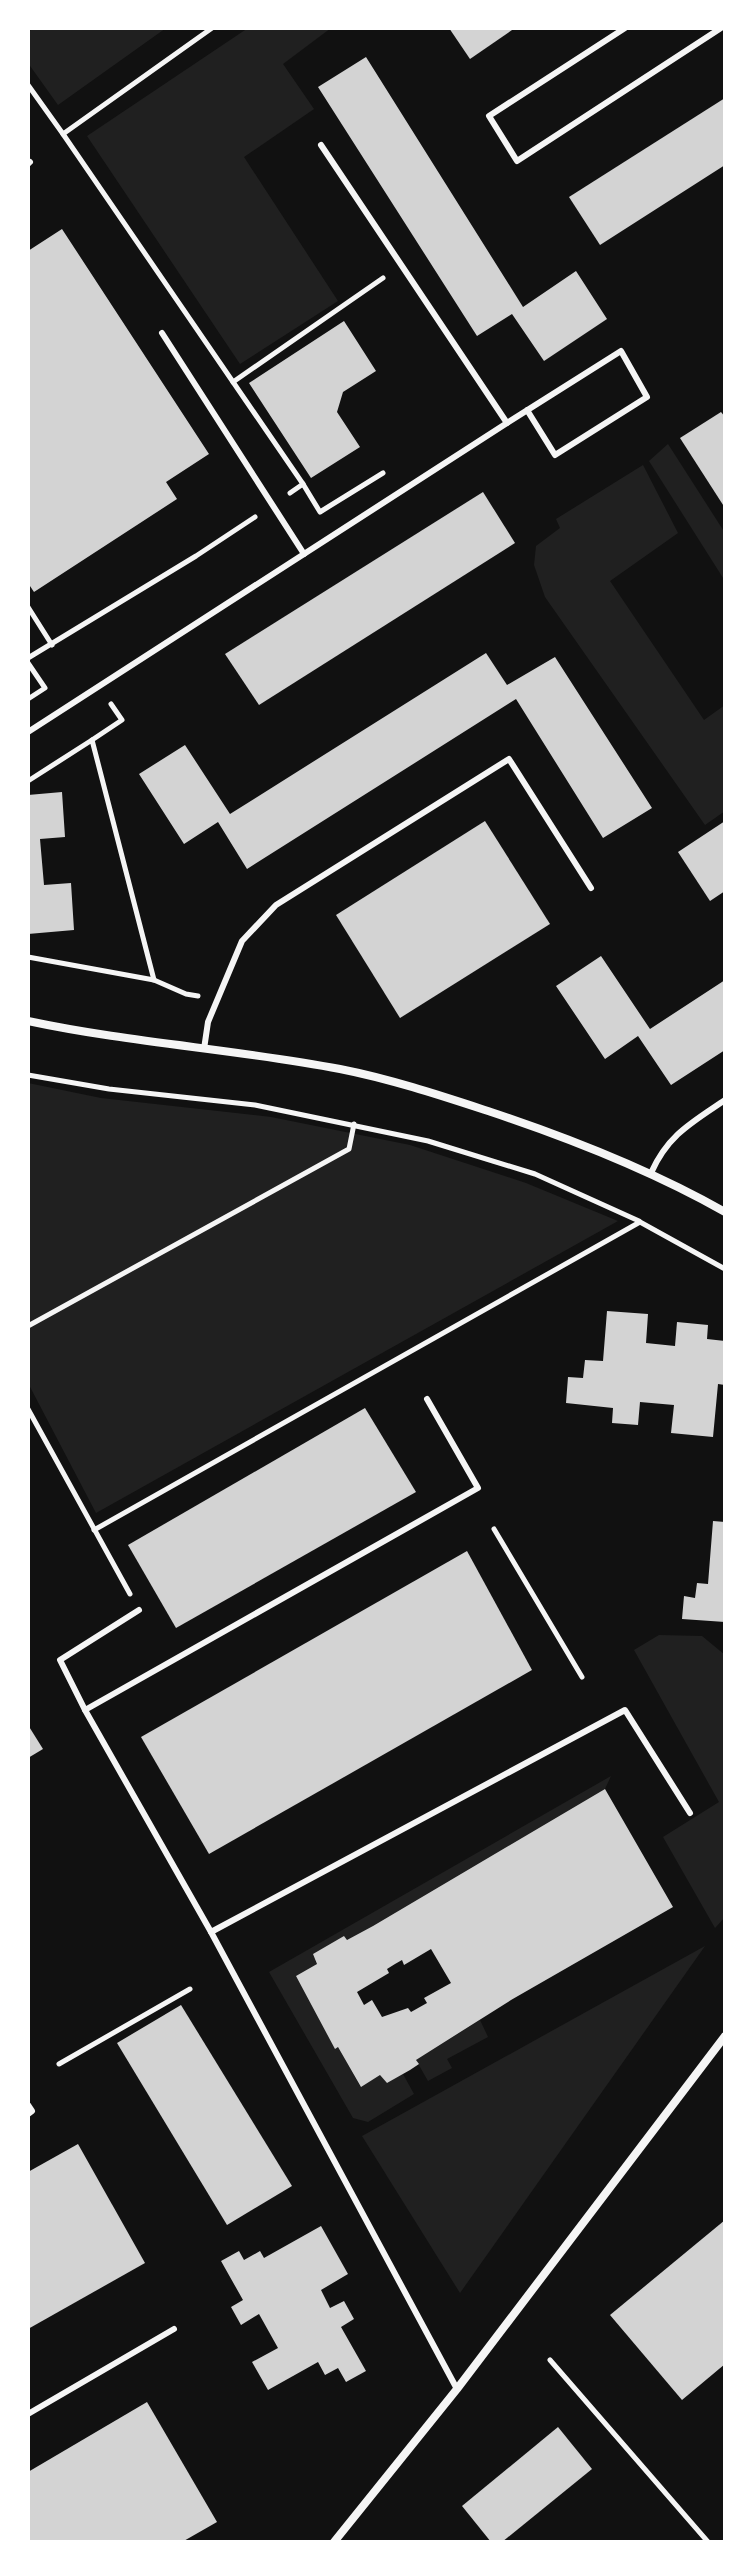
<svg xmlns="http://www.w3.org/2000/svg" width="753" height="2570" viewBox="0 0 753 2570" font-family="'Source Sans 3',sans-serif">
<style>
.green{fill:#202020}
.building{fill:#d3d3d3;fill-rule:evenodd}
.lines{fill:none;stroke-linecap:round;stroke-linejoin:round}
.path{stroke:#f5f5f5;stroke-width:5}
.service{stroke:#f5f5f5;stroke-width:6}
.minor{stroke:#f5f5f5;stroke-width:8}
</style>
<rect width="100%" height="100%" fill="#111"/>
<g class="green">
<polygon points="34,28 166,28 58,105 28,63 28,32"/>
<polygon points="248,28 331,28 283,64 314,109 244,157 338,301 240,364 87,136"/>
<polygon points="668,444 725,533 725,581 649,461"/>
<polygon points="643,465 678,533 610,581 704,720 725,705 725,811 705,825 545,597 534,565 536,546 560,528 556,519"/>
<polygon points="28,1083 101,1098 271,1117 410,1145 526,1183 618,1221 96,1513 28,1383"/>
<polygon points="659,1635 702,1636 725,1655 725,1917 715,1928 663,1837 719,1802 634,1650"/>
<polygon points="611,1776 605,1789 373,1926 347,1940 344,1936 315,1961 317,1964 297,1976 335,2048 338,2047 360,2086 380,2075 387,2083 403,2074 414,2094 368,2122 353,2118 269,1972"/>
<polygon points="705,1946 460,2293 362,2136"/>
<polygon points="480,2020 488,2037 447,2059 452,2068 428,2081 416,2060"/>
</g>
<g class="building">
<polygon points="449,28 515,28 470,59"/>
<polygon points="366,57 523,307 576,271 607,319 544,361 512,314 477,336 318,87"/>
<polygon points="725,98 725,165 600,245 569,197"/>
<polygon points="62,229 209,454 166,482 177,499 34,592 28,583 28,251"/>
<polygon points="344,321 376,371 343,392 337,412 360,447 311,478 249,383"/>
<polygon points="721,412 725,417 725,508 680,438"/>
<polygon points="483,492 515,543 259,705 225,654"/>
<polygon points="486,653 507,685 555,657 652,808 603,838 516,699 247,869 218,822 184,844 139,774 185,745 230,814"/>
<polygon points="62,792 65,837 40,839 44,885 71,883 74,930 28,934 28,795"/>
<polygon points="485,821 550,924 400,1018 336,915"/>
<polygon points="725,821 725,891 710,901 678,852"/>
<polygon points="601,956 650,1029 725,980 725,1050 671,1085 638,1036 605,1059 556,986"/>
<polygon points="607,1311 648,1314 646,1343 675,1346 677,1322 708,1325 707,1339 725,1341 725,1385 718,1384 713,1437 671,1433 674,1405 640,1402 638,1425 612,1423 613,1408 566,1403 568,1377 583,1378 585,1360 603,1361"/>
<polygon points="365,1408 416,1492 176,1628 128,1545"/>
<polygon points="713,1521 725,1522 725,1622 682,1619 684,1596 695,1598 697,1583 708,1584"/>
<polygon points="467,1551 532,1670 209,1854 141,1737"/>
<polygon points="28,1725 43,1749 28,1758"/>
<path d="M605 1789 673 1907 511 2000 416 2060 419 2064 410 2070 387 2083 380 2075 361 2087 338 2047 335 2049 296 1976 317 1964 313 1954 344 1936 347 1940 373 1926ZM431 1949 451 1983 424 1998 427 2003 411 2012 408 2008 382 2017 372 2000 364 2005 357 1992 389 1973 387 1969 395 1964 402 1960 404 1965Z"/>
<polygon points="181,2005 292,2186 227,2225 117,2043"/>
<polygon points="78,2144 145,2263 28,2329 28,2172"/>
<polygon points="725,2220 725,2364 682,2400 610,2315"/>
<polygon points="321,2226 348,2274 321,2290 330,2308 344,2301 354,2319 341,2327 366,2371 346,2382 338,2368 325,2375 318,2362 268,2390 252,2362 278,2348 259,2314 241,2325 231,2307 243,2300 221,2261 239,2251 244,2260 260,2251 264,2258"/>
<polygon points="147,2402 217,2522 182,2542 28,2542 28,2472"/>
<polygon points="558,2427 592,2469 502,2542 491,2542 462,2506"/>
</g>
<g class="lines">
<g class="path">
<polyline points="28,85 63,134 212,28"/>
<polyline points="63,134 303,484"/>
<polyline points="233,382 383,278"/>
<polyline points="290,493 303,484 320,512 383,473"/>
<polyline points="28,607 52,645"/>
<polyline points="28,658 196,556 255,517"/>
<polyline points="28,663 45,688 28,699"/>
<polyline points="92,740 122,720 111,704"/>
<polyline points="28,781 92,740 154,980"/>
<polyline points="28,957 154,980 186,994 198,996"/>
<polyline points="28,1075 109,1089 255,1105 428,1141 535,1174 639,1221"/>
<polyline points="28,1326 349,1149 354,1124"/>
<polyline points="28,1409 130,1594"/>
<polyline points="494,1529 582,1677"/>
<polyline points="94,1530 640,1222 725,1269"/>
<polyline points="59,2064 190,1989"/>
<polyline points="550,2360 708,2542"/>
</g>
<g class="service">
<polyline points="625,28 489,116 517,161 721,28"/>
<polyline points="321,145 507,423"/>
<polyline points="28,164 30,162"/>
<polyline points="162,333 304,554"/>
<polyline points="28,732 507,423 621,351 647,397 555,455 527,410"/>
<polyline points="204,1049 208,1022 242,941 276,905 509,759 591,888"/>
<path d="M651 1173C668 1135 691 1123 725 1100"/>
<polyline points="427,1399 478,1488 85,1710 211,1932 457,2389"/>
<polyline points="85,1710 60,1660 139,1610"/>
<polyline points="211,1932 625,1710 690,1813"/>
<polyline points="28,2105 32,2111 28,2114"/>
<polyline points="28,2414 174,2329"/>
</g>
<g class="minor">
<path d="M28 1021C131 1043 236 1049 340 1069 391 1079 442 1096 491 1112 572 1139 651 1170 725 1212"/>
<polyline points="334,2542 457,2389 725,2036"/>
</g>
</g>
<rect width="753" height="2570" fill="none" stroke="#ffffff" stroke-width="60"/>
</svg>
